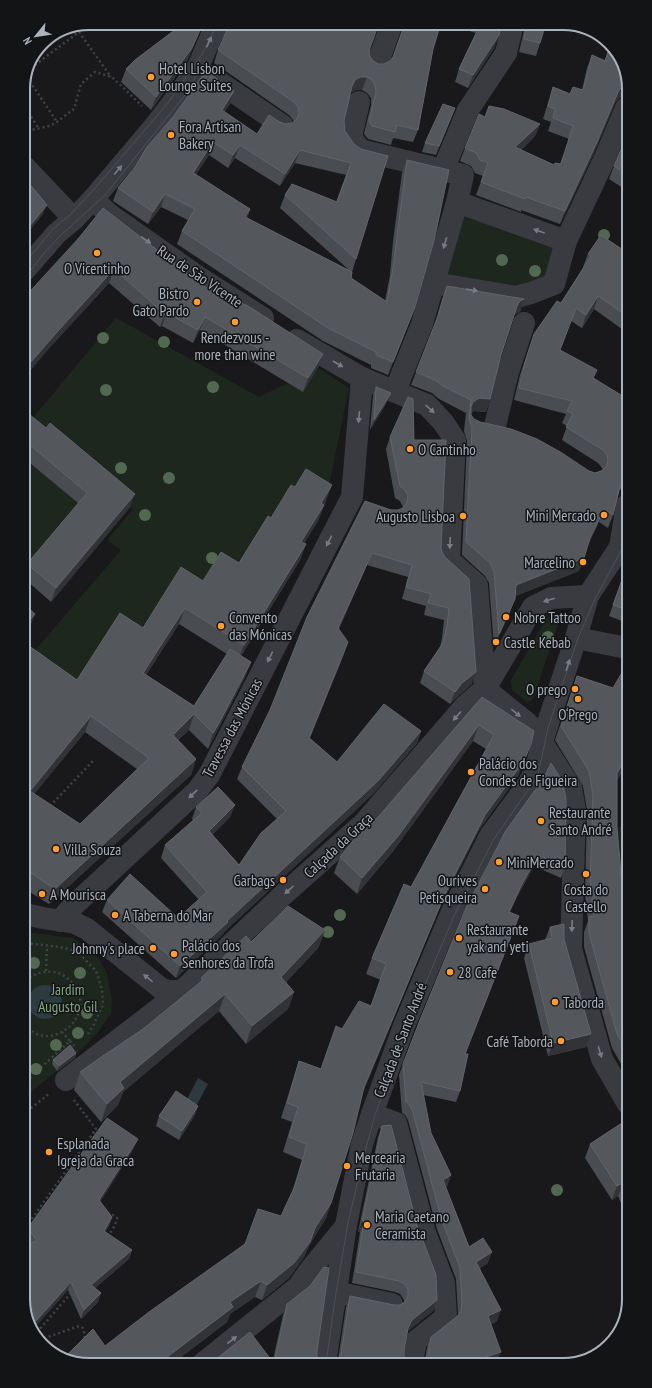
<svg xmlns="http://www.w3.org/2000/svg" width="652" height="1388" viewBox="0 0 652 1388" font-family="'PT Sans Narrow',sans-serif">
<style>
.green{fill:#1e271e}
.water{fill:#2d3a40}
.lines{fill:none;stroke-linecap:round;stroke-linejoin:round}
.path{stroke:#3f4347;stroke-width:2.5;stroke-dasharray:2 3;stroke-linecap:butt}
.minor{stroke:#393b40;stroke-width:22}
.tram{stroke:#4c5056;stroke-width:1}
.tree{fill:#536853}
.wall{fill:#494c50;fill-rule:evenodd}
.shaded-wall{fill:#323336}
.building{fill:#54575c;stroke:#61656b;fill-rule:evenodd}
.oneway{fill:#777c84}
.poi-dot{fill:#ff9d2d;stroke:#131416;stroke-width:1.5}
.labels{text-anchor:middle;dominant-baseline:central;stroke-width:3;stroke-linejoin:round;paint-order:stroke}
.poi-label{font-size:15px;fill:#aab2bc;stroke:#131416;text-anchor:start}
.street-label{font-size:15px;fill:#aab2bc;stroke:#131416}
.park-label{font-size:15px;fill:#83a880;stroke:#131416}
.rim{fill:none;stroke:#aab2bc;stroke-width:2}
</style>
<rect width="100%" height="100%" fill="#19191b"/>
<g class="green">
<polygon points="465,212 559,248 549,280 523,293 446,278"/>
<polygon points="116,318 259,397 318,368 349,388 326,500 233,578 197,596 137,644 76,687 25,662 121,550 107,540 133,509 27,425"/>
<polygon points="32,464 82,506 25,575 24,474"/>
<polygon points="552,616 558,620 558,625 533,699 531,701 527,702 512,690 511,680 546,619"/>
<polygon points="611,827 628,827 628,903 616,889"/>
<polygon points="26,932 73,938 88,949 98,957 107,974 112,1000 111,1013 99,1031 81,1050 31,1092 26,1090"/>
</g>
<g class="water">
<circle cx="45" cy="1002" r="17"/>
<polygon points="198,1078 208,1084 195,1108 185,1103"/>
</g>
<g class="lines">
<g class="path">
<polyline points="31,68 79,32 111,77"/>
<polyline points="27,77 57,122"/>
<polyline points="23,104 39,129"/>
<polyline points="23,132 49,126 57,122 74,109 81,84 95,72 112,77 142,106"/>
<polyline points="50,806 93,761"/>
<polyline points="26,943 60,947 77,951 96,971 102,990 103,1005 93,1026 88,1034"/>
<polyline points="46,971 47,945"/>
<path d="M26 981C33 973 43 971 54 972 61 973 67 977 72 983 100 1012 52 1056 26 1026"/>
<polyline points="70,1041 74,1046"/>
<polyline points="26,1073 27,1079"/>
<polyline points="26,1081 70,1041 62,1032"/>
<polyline points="26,1107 30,1109"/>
<polyline points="26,1117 30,1109 50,1093"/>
<polyline points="26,1227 96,1129 74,1100"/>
<polyline points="108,1237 115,1225 117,1218 113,1215 109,1216"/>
<polyline points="71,1293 39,1330 40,1337 45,1338 79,1326 83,1328 85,1336 84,1339"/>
<polyline points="42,1342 45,1338"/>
</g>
<g class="minor">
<polyline points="377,65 392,23"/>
<polyline points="210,76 282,125"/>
<polyline points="359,102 351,137 360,150 463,175 457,202"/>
<polyline points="23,165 74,219"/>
<polyline points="443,170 468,110 506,53 513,23"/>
<polyline points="93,199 110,215 200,278 263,318"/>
<polyline points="566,241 604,160 626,108"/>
<polyline points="24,271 57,233 74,219 93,199 158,122 177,97 198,67 213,32 220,23"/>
<polyline points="297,340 362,378 427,405 443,422 455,440 449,560 477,585 485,689"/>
<polyline points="395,391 422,324 457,202 566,241 554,284 531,293 516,297 434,283"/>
<polyline points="495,426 508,372 524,323"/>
<polyline points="620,547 627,505"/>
<polyline points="576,638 627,648"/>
<polyline points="485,689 526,722 534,730 571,788 575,810 571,949 602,1059 628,1104"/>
<polyline points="25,914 43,918 75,923 87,929 163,990 171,991 182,991 283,895 364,823 466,705 485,689 533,607 551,598 588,596"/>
<polyline points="60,921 72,907 197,791 209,775 352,497 362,378"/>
<polyline points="66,1080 182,991"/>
<polyline points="372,1114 396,1123 425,1233 444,1283 446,1317 416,1341 412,1363"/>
<polyline points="335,1292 392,1304"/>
<path d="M325 1363 346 1225 362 1144 372 1114 404 1026 451 914 490 836 529 783C536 770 540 756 542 741L576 638 588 596 620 547 627 542"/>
<polyline points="202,1364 298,1287 310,1270 346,1226"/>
</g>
<g class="tram">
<polyline points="24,264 53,229 70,215 96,187 168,103 202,54 218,23"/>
<polyline points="24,279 45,252 60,236 105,195 189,90 197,74 200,60"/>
<polyline points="326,1363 336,1293 348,1223 364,1155 375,1115 408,1025 454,916 494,839 537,777 539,770 548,728 578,638 595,599 622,549 627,545"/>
</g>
</g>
<g class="tree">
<circle cx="604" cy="235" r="6"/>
<circle cx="502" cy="260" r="6"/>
<circle cx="535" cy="271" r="6"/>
<circle cx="103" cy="338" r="6"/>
<circle cx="164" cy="342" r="6"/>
<circle cx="213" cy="387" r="6"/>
<circle cx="106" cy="390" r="6"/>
<circle cx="121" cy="468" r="6"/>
<circle cx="169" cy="478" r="6"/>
<circle cx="145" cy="515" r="6"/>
<circle cx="212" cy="558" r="6"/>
<circle cx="548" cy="637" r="6"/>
<circle cx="340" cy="915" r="6"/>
<circle cx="328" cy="932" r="6"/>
<circle cx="34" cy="963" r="6"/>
<circle cx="80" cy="973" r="6"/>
<circle cx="87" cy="1013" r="6"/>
<circle cx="78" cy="1033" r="6"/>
<circle cx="56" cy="1045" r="6"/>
<circle cx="36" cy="1069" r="6"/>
<circle cx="557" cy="1190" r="6"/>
</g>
<g class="wall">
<polygon points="170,23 204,23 203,24 187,61 151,110 121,82 126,69 176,29"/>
<path d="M404 23H441L433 49 418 130 413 142 393 138 391 145 368 139 364 134 371 105V98L367 93 362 90H356L350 93 344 121 345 131 354 144 356 259 352 272 351 278 385 301 390 275 393 241 402 173 407 160 415 307 388 375 371 368V365L323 341 177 244 182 231 188 220 161 207 148 224 113 201 118 188 234 91 230 104 224 112 257 134 280 122 285 124 292 123 294 122 293 120 289 115 214 63 218 50 370 48 369 54 372 60 378 64H384L390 61 393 57 404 27ZM209 155 228 168 235 158 280 186 295 163 346 175 336 202 285 195 280 208 349 270 247 218 250 209 196 174Z"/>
<polygon points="443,23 502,23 499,35 494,48 468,88 455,82 459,69 476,33"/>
<polygon points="525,23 545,23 540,43 536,56 519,52 525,26"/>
<polygon points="592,55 625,68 625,96 619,98 615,103 593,155 560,224 521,210 521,212 476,195 483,176 475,173 471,166 460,161 465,148 485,117 540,124 535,136 521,150 554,165 560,164 569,139 548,131 551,122 543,119 553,87 570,94 582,90 587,68"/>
<polygon points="451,118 436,155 422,152 425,143"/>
<polygon points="626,138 626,190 609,179 614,166"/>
<polygon points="78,239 205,287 323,354 318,367 303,392 200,330 193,343 162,326 160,327 109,283 53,344"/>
<polygon points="626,252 626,332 594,309 582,328 571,321 560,350 594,378 626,398 627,489 625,492 620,489 613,515 608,528 599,522 587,547 579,571 515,596 510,612 494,647 489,583 485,576 462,555 467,441 464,431 466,413 439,399 432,393 411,385 435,324 442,299 447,286 524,299 520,312 515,314 513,318 501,355 490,399 486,412 474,411 471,413 471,415 474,419 480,422 589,471 595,473 601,471 603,470 602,468 598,463 562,440 567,426 562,423 566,414 514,400 520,375 534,334 561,303 584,267 583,267 588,254"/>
<polygon points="626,345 626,361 621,358"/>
<polygon points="376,387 387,402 370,430 373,396"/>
<polygon points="24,410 130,507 51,602 25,579 24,571 27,564 78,503 24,458"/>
<polygon points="390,437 414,440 441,548 472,684 458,696 450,704 420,683 424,671 440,647 442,638 444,620 424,615 426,606 402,599 408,577 367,565 339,629 344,654 310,738 337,762 421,731 417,743 374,793 225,931 223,934 176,978 102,912 107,900 178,918 199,900 161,858 165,845 193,820 192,819 196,807 235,805 230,817 212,835 239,865 277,819 237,779 242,767 391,510 398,510 403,508 403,507 400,501 395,498 386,449"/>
<path d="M295 487 326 501 324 505 318 521 304 543 306 544 300 560 241 656 245 677 212 741 208 749 189 730 178 740 196 759 191 775 49 904 25 889V643L77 680 203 581 239 563 271 518ZM179 624 227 654 194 706 146 675ZM85 732 137 769 80 824 34 794Z"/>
<polygon points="627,566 627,623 609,616"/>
<polygon points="577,676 613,688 627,764 617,780 617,828 621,875 628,874 628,1076 612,1048 584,947 584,932 588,921 585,895 587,810 583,786 555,740"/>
<polygon points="482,697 531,744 518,776 479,830 439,909 363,1092 331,1203 326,1218 310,1244 304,1257 289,1278 262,1300 255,1297 230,1314 227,1322 172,1364 85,1365 66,1358 68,1354 105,1346 245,1244 281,1216 292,1192 302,1160 283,1152 292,1122 281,1118 294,1077 299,1061 321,1069 342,1029 371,1006 381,980 366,974 372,958 411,887 486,749 473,741 394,850 357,894 334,873 340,857 379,816"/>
<polygon points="505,832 565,867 561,878 534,866 517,897 510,912 515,927 465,1054 460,1091 456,1102 423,1095 431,1133 451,1175 447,1186 446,1187 469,1247 488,1263 480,1268 497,1321 425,1360 427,1348 431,1337 458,1315 456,1279 437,1229 408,1120 405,1115 402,1113 399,1075 420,1020"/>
<polygon points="550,927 564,939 586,1047 548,1056 524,958 529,944 545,940"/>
<polygon points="325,930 318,948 286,982 294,992 288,1009 246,1044 219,1011 123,1092 118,1105 101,1122 74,1090 80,1072 143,1029 200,983 201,978 251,942"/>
<polygon points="76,1053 75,1058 57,1071 52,1064 53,1060"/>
<polygon points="198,1106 195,1115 179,1140 156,1126 159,1116"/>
<polygon points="628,1119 629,1222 618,1196 612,1200 585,1158 590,1144"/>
<polygon points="382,1126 437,1300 433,1311 408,1331 407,1334 404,1350 404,1357 408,1361 338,1360 346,1307 350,1296 394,1305 400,1305 404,1302 404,1300 400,1294 395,1292 352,1283 360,1232 358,1232 378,1137"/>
<polygon points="134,1148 100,1202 112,1217 109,1226 105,1232 132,1250 129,1259 95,1288 101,1293 98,1302 81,1319 68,1290 33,1329 27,1307 26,1245 30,1244 26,1238 26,1233 28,1228"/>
<polygon points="287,1304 317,1351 317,1356 321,1362 324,1363 272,1364 283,1315"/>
</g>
<g class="shaded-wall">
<polygon points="203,23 204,23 203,24 187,61 151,110 156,97"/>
<polygon points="67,32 37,54 43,42"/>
<polygon points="499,35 494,48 468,88 473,75"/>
<polygon points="360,77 367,77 362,90 356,90 350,93 352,86 355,80"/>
<polygon points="625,84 625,96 619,98 615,103 593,155 560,224 565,211 619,90"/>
<polygon points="234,91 230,104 217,123 222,110"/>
<polygon points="455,108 451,118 436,155 439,146"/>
<polygon points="540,124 535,136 510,160 515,147"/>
<polygon points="213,142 209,155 188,186 193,173"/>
<polygon points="240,145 235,158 228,168 233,155"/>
<polygon points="300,150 295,163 280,186 285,174"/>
<polygon points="165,194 161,207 148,224 153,212"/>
<polygon points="47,205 43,214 24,238 24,233"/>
<polygon points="250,209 246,222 245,217"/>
<polygon points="114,269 109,283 53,344 24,378 24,370 58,331"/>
<polygon points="598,296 594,309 582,328 586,315"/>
<polygon points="524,299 520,312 515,314 512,319 517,306 520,301"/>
<polygon points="415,307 410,320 388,375 393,362"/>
<polygon points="167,313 162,326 160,327 165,314"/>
<polygon points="205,317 200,330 193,343 198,330"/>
<polygon points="323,354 318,367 303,392 308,378"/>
<polygon points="391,393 387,402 370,430 374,420"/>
<polygon points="479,398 490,399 486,412 474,411 469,415 470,410 473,402"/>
<polygon points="332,485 326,501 315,519 321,503"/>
<polygon points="135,494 130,507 51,602 56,588"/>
<polygon points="324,505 318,521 296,557 301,542"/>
<polygon points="604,509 599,522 585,551 590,538"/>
<polygon points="306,544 300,560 238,660 244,645"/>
<polygon points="372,553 367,565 334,640 338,628"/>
<polygon points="584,558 579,571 511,598 516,585"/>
<polygon points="515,599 510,612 494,647 499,634"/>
<polygon points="185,608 179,624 137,689 143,673"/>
<polygon points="35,614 30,627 25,633 25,626"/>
<polygon points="348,642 344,654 305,750 309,738"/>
<polygon points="251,662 245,677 212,741 208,749 213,733"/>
<polygon points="476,672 472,684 458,696 450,704 455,692 462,683"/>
<polygon points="194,714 189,730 168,750 173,735"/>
<polygon points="91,716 85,732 25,805 30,791"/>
<polygon points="479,725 473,741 394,850 357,894 362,878"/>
<polygon points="421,731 417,743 374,793 225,931 223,934 176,978 180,966"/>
<polygon points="531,744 518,776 479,830 439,909 359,1102 364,1087 445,894 485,815"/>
<polygon points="627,757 627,764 611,788 617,773"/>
<polygon points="196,759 191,775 49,904 55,889"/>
<polygon points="235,805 230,817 204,843 209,831"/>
<polygon points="538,855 534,866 517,897 505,923 509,912 521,886"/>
<polygon points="325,930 318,948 275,994 281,977"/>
<polygon points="294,992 288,1009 246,1044 252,1026"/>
<polygon points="225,994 219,1011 123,1092 118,1105 101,1122 107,1104 120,1082"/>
<polygon points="591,1034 586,1047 548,1056 553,1043"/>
<polygon points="76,1053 75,1058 57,1071 59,1066"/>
<polygon points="198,1106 195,1115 179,1140 182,1131"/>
<polygon points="138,1139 134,1148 96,1208 99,1200"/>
<polygon points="451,1175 447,1186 439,1191 443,1180"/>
<polygon points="624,1182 618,1196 612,1200 617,1186"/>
<polygon points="331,1203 326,1218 310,1244 304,1257 289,1278 262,1300 267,1285 315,1228"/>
<polygon points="112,1217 109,1226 101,1239 104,1231"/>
<polygon points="362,1221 364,1221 360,1232 358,1232"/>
<polygon points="132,1250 129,1259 88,1294 91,1285"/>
<polygon points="492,1252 488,1263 472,1273 476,1262"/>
<polygon points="261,1281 255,1297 230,1314 227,1322 172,1364 158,1364 230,1302"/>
<polygon points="71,1282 68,1290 33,1329 36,1321"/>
<polygon points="101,1293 98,1302 81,1319 84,1310"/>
<polygon points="437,1300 433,1311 408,1331 404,1339 408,1328 412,1320"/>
<polygon points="501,1310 497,1321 484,1327 488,1316"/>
<polygon points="501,1352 497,1362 471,1362"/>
<polygon points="269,1357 267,1364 260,1364"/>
</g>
<g class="building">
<polygon points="184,23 203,23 192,48 156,97 126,69 135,60"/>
<polygon points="230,23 379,23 370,48 369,54 372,60 378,64 384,64 390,61 393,57 405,23 441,23 433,49 418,130 397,125 395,132 372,126 369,121 376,92 375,85 372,80 367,77 360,77 355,80 352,86 344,121 345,131 354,144 361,149 388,156 356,259 285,195 292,184 337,202 351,163 300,150 285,174 240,145 233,155 213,142 193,173 250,209 245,217 352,272 351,278 387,302 394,262 398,228 407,160 449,170 434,241 415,307 393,362 376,355 376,352 328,328 182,231 195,209 165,194 153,212 118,188 135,167 147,147 173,117 206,71 234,91 222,110 257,134 269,115 280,122 285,124 292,123 297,119 299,113 298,107 294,102 218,50"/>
<polygon points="481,23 502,23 499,35 473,75 459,69"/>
<polygon points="527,23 546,23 540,43 524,39"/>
<polygon points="610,46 625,68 625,84 619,90 597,142 565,211 526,197 525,199 481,182 488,163 480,160 476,153 465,148 479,114 485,117 489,106 504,109 540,124 515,147 554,165 555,163 561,164 573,126 553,118 555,109 548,106 553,87 570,94 573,87 583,90 592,55 605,61"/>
<polygon points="443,104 455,108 439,146 425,143"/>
<polygon points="626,138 626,174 614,166"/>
<polygon points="23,176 47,205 24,233"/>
<polygon points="103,208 205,287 248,306 323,354 308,378 205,317 198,330 167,313 165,314 114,269 58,331 24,370 24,298 78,239"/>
<polygon points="601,235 626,252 626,315 598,296 586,315 576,308 560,350 597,370 593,378 626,398 627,477 625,476 619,490 613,515 604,509 590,538 584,558 516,585 515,599 499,634 494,571 490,563 466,542 472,428 469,418 471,400 443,386 437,381 416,372 438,316 447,286 524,299 520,301 517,306 501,355 490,399 479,398 473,402 471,407 471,415 474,419 480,422 511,429 537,439 562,453 589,471 595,473 601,471 606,467 608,460 607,455 603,450 566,427 573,414 567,411 572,401 519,388 525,362 534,334 557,301 561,303 591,256 588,254"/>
<polygon points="376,387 391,393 374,420"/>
<polygon points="408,397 413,399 414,440 446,440 441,548 442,552 445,557 469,579 476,672 462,683 455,692 424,671 443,643 447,626 449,608 428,603 431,594 406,587 412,565 372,553 338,628 348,642 309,738 337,762 384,704 421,731 378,781 227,921 228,922 180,966 107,900 130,874 178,918 207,892 165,845 202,813 196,807 218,787 235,805 209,831 239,865 261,833 286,811 242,767 270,710 307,617 365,501 391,510 398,510 403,508 407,502 408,495 404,489 400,486 390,437"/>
<polygon points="24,410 46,428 50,423 135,494 56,588 27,564 87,493 24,440"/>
<path d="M306 469 332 485 321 503 324 505 301 542 306 544 244 645 185 608 143 673 194 706 230 649 251 662 218 725 213 733 194 714 173 735 196 759 55 889 25 869V643L77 680 120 613 143 628 181 567 203 581 221 552 239 563 268 516 271 518 291 485 295 487ZM91 716 149 758 80 824 30 791Z"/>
<polygon points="627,566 627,610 613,605"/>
<polygon points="25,605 35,614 25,626"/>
<polygon points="627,664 627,757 617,773 617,828 621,875 628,874 628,1052 617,1034 589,933 589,917 594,916 590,881 593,796 589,771 561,726 577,676 613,688"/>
<polygon points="482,697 534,731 531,744 524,761 485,815 445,894 364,1087 353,1133 331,1203 315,1228 310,1242 294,1263 267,1285 261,1281 230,1302 233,1307 158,1364 85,1365 74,1361 68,1354 93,1329 105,1346 149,1312 245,1244 258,1209 281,1216 295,1186 307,1144 289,1137 298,1107 287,1103 299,1061 321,1069 336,1026 342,1029 359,1001 371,1006 386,964 372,958 404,884 411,887 494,735 479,725 399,835 362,878 340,857 357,836 379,816"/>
<polygon points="551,763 563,782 566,800 565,867 538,855 521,886 509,912 519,916 465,1054 468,1054 460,1091 421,1082 431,1133 451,1175 443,1180 469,1247 483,1238 492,1252 476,1262 501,1310 488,1316 501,1352 471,1362 422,1363 425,1360 428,1354 431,1337 458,1316 461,1311 462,1305 460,1268 441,1218 412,1109 409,1104 406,1102 403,1064 420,1020 466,908 505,832 543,779"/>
<polygon points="288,906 325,930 281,977 294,992 252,1026 225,994 120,1082 124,1088 107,1104 80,1072 97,1060 143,1029 203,980 201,978 246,936 251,942"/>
<polygon points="564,924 564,939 591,1034 553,1043 529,944 552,938 550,927"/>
<polygon points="70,1045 76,1053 59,1066 53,1060"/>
<polygon points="176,1091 198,1106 182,1131 159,1116"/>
<polygon points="107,1118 138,1139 99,1200 112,1217 104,1231 132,1250 91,1285 101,1293 84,1310 71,1282 36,1321 29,1296 30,1294 26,1279 26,1245 37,1241 28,1228"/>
<polygon points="628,1119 629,1194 624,1182 617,1186 590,1144"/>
<polygon points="391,1125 417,1225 436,1275 437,1300 412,1320 408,1328 404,1350 404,1357 410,1363 334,1363 338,1360 341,1354 350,1296 394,1305 400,1305 405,1302 408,1296 408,1289 404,1284 399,1281 356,1272 364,1221 362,1221 382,1126"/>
<polygon points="324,1267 329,1268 317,1351 317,1356 321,1362 324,1363 274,1364 287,1304 310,1286"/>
<polygon points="250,1332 269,1357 260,1364 208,1364 215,1360"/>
<polygon points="269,1359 272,1364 268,1364"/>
</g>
<defs><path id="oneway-solid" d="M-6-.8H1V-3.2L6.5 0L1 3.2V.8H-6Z"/></defs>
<g class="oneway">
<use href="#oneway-solid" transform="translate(209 42) rotate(-65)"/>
<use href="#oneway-solid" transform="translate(118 170) rotate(-50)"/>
<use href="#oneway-solid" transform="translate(539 231) rotate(-161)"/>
<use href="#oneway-solid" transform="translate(146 240) rotate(35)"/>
<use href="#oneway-solid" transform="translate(445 243) rotate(106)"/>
<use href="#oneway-solid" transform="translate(472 290) rotate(10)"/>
<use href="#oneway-solid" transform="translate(338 364) rotate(30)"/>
<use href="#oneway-solid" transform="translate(430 409) rotate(42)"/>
<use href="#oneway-solid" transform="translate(359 417) rotate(95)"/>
<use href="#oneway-solid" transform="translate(329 541) rotate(117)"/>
<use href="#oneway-solid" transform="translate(450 543) rotate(92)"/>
<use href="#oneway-solid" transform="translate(549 600) rotate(162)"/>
<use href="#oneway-solid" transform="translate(270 657) rotate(117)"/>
<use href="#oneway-solid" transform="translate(568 665) rotate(-72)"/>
<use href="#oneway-solid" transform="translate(516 713) rotate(39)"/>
<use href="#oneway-solid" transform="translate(457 716) rotate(131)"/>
<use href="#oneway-solid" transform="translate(193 794) rotate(136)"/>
<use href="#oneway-solid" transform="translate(289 890) rotate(138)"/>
<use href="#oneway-solid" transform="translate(572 926) rotate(92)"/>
<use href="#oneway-solid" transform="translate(148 978) rotate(-141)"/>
<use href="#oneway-solid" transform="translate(600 1052) rotate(74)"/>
<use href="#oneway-solid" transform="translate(232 1340) rotate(-37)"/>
</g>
<g class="poi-dot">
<circle cx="151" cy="77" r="4"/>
<circle cx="171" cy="135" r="4"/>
<circle cx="97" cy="253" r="4"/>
<circle cx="197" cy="302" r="4"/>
<circle cx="235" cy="322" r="4"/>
<circle cx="410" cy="449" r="4"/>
<circle cx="604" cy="515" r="4"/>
<circle cx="463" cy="516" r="4"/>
<circle cx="583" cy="562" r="4"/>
<circle cx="506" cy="617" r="4"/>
<circle cx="221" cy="626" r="4"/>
<circle cx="496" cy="642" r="4"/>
<circle cx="575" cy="689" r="4"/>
<circle cx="578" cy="699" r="4"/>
<circle cx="471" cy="772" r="4"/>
<circle cx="541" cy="821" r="4"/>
<circle cx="56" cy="849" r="4"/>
<circle cx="499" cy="862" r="4"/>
<circle cx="586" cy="874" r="4"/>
<circle cx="283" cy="880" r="4"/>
<circle cx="485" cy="889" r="4"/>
<circle cx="42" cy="894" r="4"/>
<circle cx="115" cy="915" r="4"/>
<circle cx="459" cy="938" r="4"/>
<circle cx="153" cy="948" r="4"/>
<circle cx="174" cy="954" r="4"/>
<circle cx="450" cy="972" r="4"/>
<circle cx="555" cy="1002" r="4"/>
<circle cx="561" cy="1041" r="4"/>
<circle cx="49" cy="1152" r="4"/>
<circle cx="347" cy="1166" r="4"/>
<circle cx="367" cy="1225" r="4"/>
</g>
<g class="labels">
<g class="poi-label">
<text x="159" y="68">Hotel Lisbon<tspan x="159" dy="17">Lounge Suites</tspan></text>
<text x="179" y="126">Fora Artisan<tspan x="179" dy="17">Bakery</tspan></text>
<text x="97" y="268" text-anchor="middle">O Vicentinho</text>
<text x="189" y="293" text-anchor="end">Bistro<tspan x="189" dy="17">Gato Pardo</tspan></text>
<text x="235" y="337" text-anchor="middle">Rendezvous -<tspan x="235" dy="17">more than wine</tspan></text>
<text x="418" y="449">O Cantinho</text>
<text x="596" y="515" text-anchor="end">Mini Mercado</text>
<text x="455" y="516" text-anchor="end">Augusto Lisboa</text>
<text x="575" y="562" text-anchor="end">Marcelino</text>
<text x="229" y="617">Convento<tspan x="229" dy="17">das Mónicas</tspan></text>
<text x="514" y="617">Nobre Tattoo</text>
<text x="504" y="642">Castle Kebab</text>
<text x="567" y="689" text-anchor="end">O prego</text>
<text x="578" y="714" text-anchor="middle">O‘Prego</text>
<text x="479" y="763">Palácio dos<tspan x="479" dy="17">Condes de Figueira</tspan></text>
<text x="549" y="812">Restaurante<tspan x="549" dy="17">Santo André</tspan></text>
<text x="64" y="849">Villa Souza</text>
<text x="507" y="862">MiniMercado</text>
<text x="275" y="880" text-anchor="end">Garbags</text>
<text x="477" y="880" text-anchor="end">Ourives<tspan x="477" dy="17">Petisqueira</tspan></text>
<text x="586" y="889" text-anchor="middle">Costa do<tspan x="586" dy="17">Castello</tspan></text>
<text x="50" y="894">A Mourisca</text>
<text x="123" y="915">A Taberna do Mar</text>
<text x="467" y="929">Restaurante<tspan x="467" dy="17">yak and yeti</tspan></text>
<text x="182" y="945">Palácio dos<tspan x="182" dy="17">Senhores da Trofa</tspan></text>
<text x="145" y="948" text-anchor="end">Johnny's place</text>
<text x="458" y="972">28 Cafe</text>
<text x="563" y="1002">Taborda</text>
<text x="553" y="1041" text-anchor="end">Café Taborda</text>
<text x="57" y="1143">Esplanada<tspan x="57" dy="17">Igreja da Graca</tspan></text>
<text x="355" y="1157">Mercearia<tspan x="355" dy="17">Frutaria</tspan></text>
<text x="375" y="1216">Maria Caetano<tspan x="375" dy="17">Ceramista</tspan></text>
</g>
<g class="street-label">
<text transform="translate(200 276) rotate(34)">Rua de São Vicente</text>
<text transform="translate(232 728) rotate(-62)">Travessa das Mónicas</text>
<text transform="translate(338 845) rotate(-43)">Calçada da Graça</text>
<text transform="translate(400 1040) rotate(-69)">Calçada de Santo André</text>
</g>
<g class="park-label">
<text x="68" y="989">Jardim<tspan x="68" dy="17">Augusto Gil</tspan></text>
</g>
</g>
<path d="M0 0H652V1388H0ZM89 30H563A59 59 0 0 1 622 89V1299A59 59 0 0 1 563 1358H89A59 59 0 0 1 30 1299V89A59 59 0 0 1 89 30Z" fill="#131416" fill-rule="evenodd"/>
<path class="rim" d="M89 30H563A59 59 0 0 1 622 89V1299A59 59 0 0 1 563 1358H89A59 59 0 0 1 30 1299V89A59 59 0 0 1 89 30Z"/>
<g transform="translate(36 36) rotate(240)" stroke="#131416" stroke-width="3" paint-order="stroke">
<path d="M0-3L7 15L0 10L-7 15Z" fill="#aab2bc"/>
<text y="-6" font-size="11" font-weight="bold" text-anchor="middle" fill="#aab2bc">N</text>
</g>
</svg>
